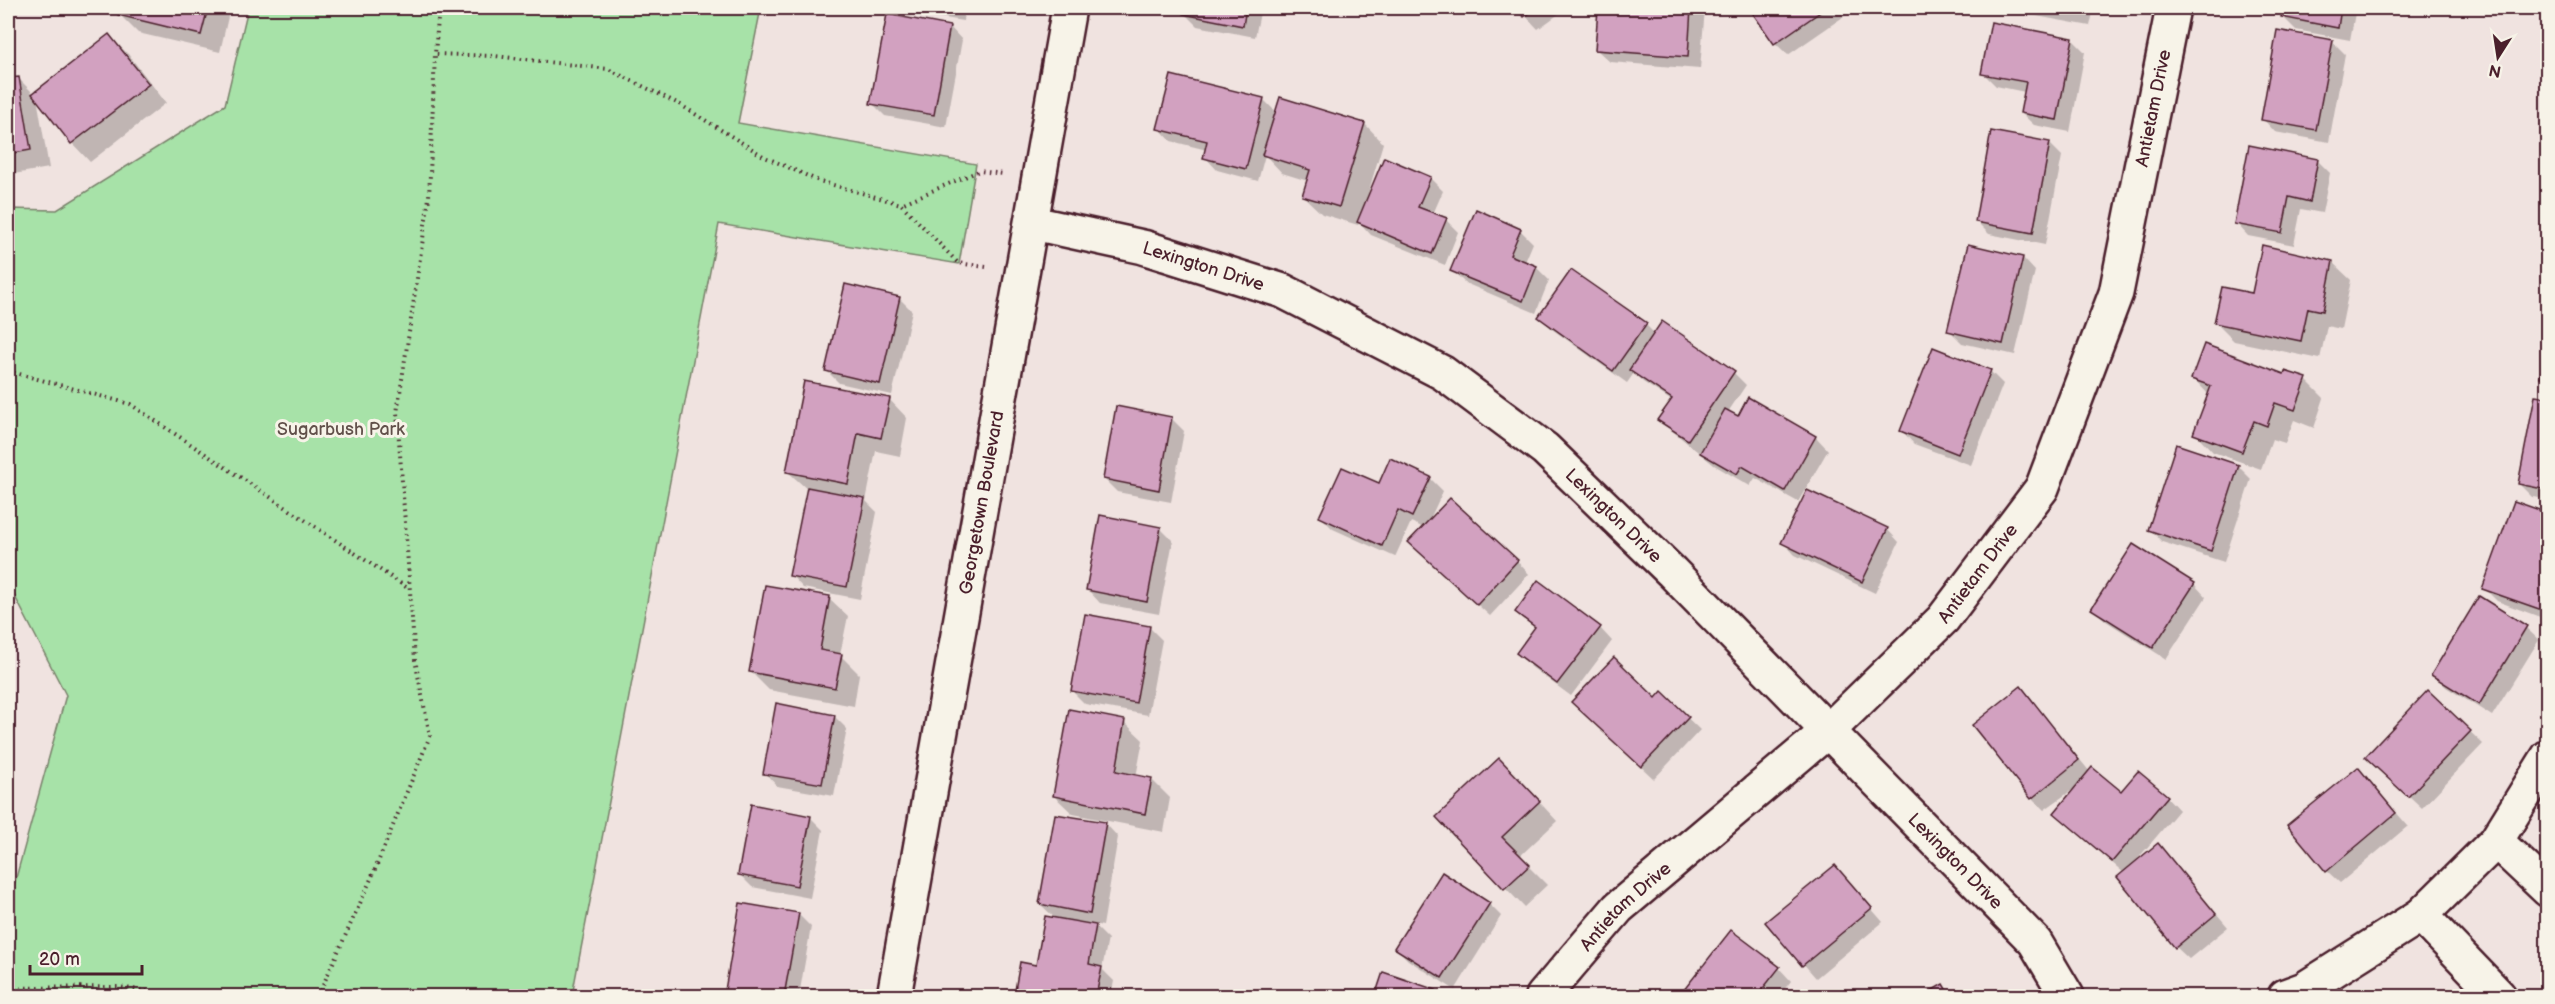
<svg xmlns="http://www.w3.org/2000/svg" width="2555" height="1004" viewBox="0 0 2555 1004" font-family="'Balsamiq Sans',sans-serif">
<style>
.green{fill:#a7e2a8;stroke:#78806a;stroke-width:1.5}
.shadow{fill:#0003}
.building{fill:#d2a1c0;stroke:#4a1f2b;stroke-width:1.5}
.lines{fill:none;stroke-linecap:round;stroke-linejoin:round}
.minor-casing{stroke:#4a1f2b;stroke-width:38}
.path{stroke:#4a1f2b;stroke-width:4;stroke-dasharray:1.5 4.5;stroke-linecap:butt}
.minor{stroke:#f7f3e8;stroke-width:33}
.labels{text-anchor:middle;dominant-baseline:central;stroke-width:6;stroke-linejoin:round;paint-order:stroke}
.street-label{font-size:18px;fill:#4a1f2b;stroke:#f7f3e8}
.park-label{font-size:18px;fill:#61504a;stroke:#f7f3e8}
</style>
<rect width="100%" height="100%" fill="#f0e3e0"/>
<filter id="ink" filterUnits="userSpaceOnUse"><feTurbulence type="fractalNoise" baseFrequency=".0167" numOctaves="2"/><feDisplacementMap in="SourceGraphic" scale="12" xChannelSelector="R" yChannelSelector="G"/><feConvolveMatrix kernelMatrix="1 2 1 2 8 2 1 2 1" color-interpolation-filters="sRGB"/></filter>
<g filter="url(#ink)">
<polygon class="green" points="248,8 761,8 738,123 976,164 959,264 719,224 572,996 8,996 8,907 66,695 8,583 8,209 57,210 225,105"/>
<g class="shadow">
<polygon points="121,8 230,8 220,52 138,33 120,15"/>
<polygon points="909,8 965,8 963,21 915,13"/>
<polygon points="1186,8 1261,8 1255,37 1197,26 1185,14"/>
<polygon points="1518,8 1567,8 1538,29"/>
<polygon points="1600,8 1705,8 1700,69 1610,62 1597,50"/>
<polygon points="1751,8 1856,8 1788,55 1775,43"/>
<polygon points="2023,8 2094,8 2090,26 2031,15"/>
<polygon points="2285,8 2356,8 2350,40 2296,30 2283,17"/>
<polygon points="950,27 962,40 946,127 885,116 872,103"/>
<polygon points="109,36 128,54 166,103 90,162 72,143 37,98 49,168 8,175 8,80 18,78 34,94"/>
<polygon points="2072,39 2085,52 2070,132 2034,125 2021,113 2025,92 1996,86 1983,73"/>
<polygon points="2332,41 2345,54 2329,142 2275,132 2263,119"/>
<polygon points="1263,99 1277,113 1281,99 1365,124 1383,143 1367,197 1430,178 1443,191 1433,214 1446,220 1458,232 1445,265 1371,235 1359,222 1358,225 1322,214 1303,196 1308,181 1282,173 1265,155 1258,181 1217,170 1205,157 1207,150 1171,141 1159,128"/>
<polygon points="2049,143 2062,156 2045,245 1989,234 1976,221"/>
<polygon points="2317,160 2330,173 2322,213 2301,209 2294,245 2248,236 2236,223"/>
<polygon points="1520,230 1533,243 1525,262 1536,267 1549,280 1536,313 1465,283 1452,270"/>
<polygon points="1969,246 2023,258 2035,271 2015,355 1962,343 1949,330"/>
<polygon points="2548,257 2548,276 2544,272"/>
<polygon points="2332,262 2351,280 2341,329 2327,326 2320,359 2234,341 2216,323 2253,295"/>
<polygon points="1571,272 1646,325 1655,334 1734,373 1746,385 1728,412 1738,418 1749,399 1816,437 1828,450 1798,502 1755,478 1750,486 1714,465 1659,420 1672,401 1643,382 1634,373 1627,383 1552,329 1540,317"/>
<polygon points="899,298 912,311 892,395 839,383 826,370"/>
<polygon points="1990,371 2003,384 1971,465 1914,444 1902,431"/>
<polygon points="2285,376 2306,380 2324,398 2314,428 2294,420 2285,443 2272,439 2261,469 2213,452 2195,433 2209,395 2193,378"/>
<polygon points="889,399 907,418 900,456 876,451 866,501 877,512 860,599 803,588 791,575 808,490 787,471"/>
<polygon points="2548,400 2548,499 2532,497 2519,484"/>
<polygon points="1171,418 1184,431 1171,502 1117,492 1104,479"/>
<polygon points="2238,466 2251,479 2224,562 2162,542 2150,529"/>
<polygon points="1430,478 1443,491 1428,523 1517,561 1529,574 1490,616 1423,555 1424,528 1411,522 1395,557 1333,529 1321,517 1379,485"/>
<polygon points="2548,515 2548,620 2497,601 2484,588"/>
<polygon points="1160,528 1173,541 1159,614 1100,603 1088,590"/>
<polygon points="1887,529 1899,542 1875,593 1795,555 1783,542"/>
<polygon points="2194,584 2206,597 2166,659 2106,621 2093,609"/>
<polygon points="829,598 848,616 840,655 859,674 854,706 769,690 751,672"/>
<polygon points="2480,598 2526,628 2539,640 2492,716 2446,687 2433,674"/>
<polygon points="1517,611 1600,628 1612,641 1571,696 1530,666 1518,653 1536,629"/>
<polygon points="1149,627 1162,640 1148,715 1085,704 1072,691"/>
<polygon points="2021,688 2090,772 2121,793 2167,797 2179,810 2135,862 2158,845 2228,927 2189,959 2176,947 2124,873 2068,825 2079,785 2044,810 2032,798"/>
<polygon points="2428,692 2483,744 2422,808 2380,769"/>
<polygon points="1662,693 1700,730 1654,779 1586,715 1656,700"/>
<polygon points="834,716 847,729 834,796 777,786 765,773"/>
<polygon points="1124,722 1143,740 1136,777 1151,779 1170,798 1164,832 1073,814 1054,796"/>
<polygon points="2358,769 2408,826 2340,883 2327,871"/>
<polygon points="1517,778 1557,821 1519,857 1547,885 1524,907 1438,817"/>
<polygon points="810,817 823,830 810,898 752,887 739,874"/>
<polygon points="1106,824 1118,837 1103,926 1093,924 1108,939 1102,969 1114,981 1111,996 1016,996 1022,964 1038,966 1056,919 1040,904"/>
<polygon points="1835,867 1883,922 1816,978 1768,923"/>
<polygon points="1489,904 1501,916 1455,990 1408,960 1396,948"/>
<polygon points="798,914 811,927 799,996 734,996 727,989"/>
<polygon points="1779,968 1791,981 1779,996 1691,996 1685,991"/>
<polygon points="1384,974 1435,991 1441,996 1376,996"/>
<polygon points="1942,986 1953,996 1925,996"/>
</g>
<g class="building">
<polygon points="120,8 208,8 201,35 118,15"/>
<polygon points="1184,8 1246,8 1243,26 1183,14"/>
<polygon points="1517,8 1537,8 1524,17"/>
<polygon points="1598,8 1691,8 1688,57 1595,50"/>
<polygon points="1749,8 1826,8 1774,44"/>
<polygon points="2041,8 2079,8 2078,14"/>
<polygon points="2283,8 2341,8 2338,28 2281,17"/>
<polygon points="887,14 950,26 934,115 870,104"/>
<polygon points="1991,22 2073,38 2057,120 2020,113 2026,82 1981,74"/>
<polygon points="2277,30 2333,40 2316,130 2261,120"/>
<polygon points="109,34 149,84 71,144 32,94"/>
<polygon points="1171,75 1264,98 1246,169 1203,158 1207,141 1157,129"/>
<polygon points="19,77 31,150 8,154 8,78"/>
<polygon points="1280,97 1365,123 1339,207 1302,196 1310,170 1262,155"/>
<polygon points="1991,131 2050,142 2033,233 1975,222"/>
<polygon points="2249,145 2318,159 2310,202 2289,197 2282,233 2234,224"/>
<polygon points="1384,157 1431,177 1418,207 1447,218 1432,254 1357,222"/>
<polygon points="1476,209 1521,229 1510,255 1537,266 1523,301 1450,271"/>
<polygon points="1968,244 2023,257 2003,344 1947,331"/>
<polygon points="2262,245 2333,261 2323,311 2308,308 2301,341 2214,323 2222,287 2252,293"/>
<polygon points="1571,270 1647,323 1613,371 1538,317"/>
<polygon points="845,284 900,297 880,384 825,371"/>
<polygon points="1662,321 1735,371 1688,440 1657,420 1672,399 1629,370"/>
<polygon points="2548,340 2548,380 2540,378"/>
<polygon points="2204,344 2284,374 2285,371 2307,378 2295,410 2275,403 2267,426 2254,421 2242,452 2193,434 2211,386 2191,379"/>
<polygon points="1933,347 1991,370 1958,454 1900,431"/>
<polygon points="804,381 890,398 881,438 858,433 848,484 786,472"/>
<polygon points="2535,396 2548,398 2548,490 2518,484"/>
<polygon points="1748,397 1816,436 1785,491 1742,466 1737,474 1700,453 1725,409 1738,416"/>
<polygon points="1116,406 1172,417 1159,490 1103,479"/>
<polygon points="2176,444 2239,465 2211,551 2148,530"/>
<polygon points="1390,458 1431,477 1412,517 1398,510 1382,546 1319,517 1342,467 1379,483"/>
<polygon points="807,487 865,498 847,587 789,576"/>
<polygon points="1807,490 1888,528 1862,582 1781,543"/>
<polygon points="1450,498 1518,560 1477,605 1408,542"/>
<polygon points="2514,501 2548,513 2548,594 2542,610 2482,589"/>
<polygon points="1100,515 1161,527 1147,602 1086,590"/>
<polygon points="2133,544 2195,583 2153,648 2091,609"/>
<polygon points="1538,580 1601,627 1557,684 1516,653 1535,627 1515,612"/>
<polygon points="765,585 830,596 820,650 842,654 835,688 749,672"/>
<polygon points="2479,596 2527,626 2479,705 2431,675"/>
<polygon points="1085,614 1150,626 1136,703 1071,691"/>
<polygon points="1614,657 1656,698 1662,691 1689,717 1641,767 1571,702"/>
<polygon points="2021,686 2079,760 2031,799 1972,725"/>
<polygon points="2428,690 2471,731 2408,797 2365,757"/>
<polygon points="776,703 835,715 822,784 763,774"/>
<polygon points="1069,709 1125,720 1116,771 1152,778 1145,814 1053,796"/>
<polygon points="1499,758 1540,801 1502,837 1530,865 1504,889 1436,817"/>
<polygon points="2092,767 2121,791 2138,771 2168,796 2112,862 2054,813"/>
<polygon points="2358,767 2396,813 2326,872 2287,825"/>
<polygon points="751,804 811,816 797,886 738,875"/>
<polygon points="1055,814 1106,822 1090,914 1039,904"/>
<polygon points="2158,843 2216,914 2175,948 2117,877"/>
<polygon points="1835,865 1872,908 1802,966 1765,922"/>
<polygon points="1442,872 1490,903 1442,978 1394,948"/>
<polygon points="740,903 799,913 784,996 764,996 725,990"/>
<polygon points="1045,916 1096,925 1089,964 1102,967 1096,996 1014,996 1020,962 1036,965"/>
<polygon points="1731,930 1780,967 1757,996 1691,996 1683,991"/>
<polygon points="1383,972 1436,990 1434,996 1375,996"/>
<polygon points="1943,984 1950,996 1922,996"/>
</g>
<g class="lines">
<defs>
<g id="minor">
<path id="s1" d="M1033 223 1143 247 1283 291 1443 373 1545 449 1672 572 2035 942 2067 996"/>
<polyline points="2496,841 2548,890"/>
<polyline points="2421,915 2499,996"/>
<path id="s2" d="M894 996 1069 8"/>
<path id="s3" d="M1543 996 1618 908 1829 730 1943 619 2042 488 2116 293 2173 8"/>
<polyline points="2285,996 2304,989 2421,915 2496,841 2548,757"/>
</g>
</defs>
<use href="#minor" class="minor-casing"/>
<g class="path">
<polyline points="439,8 435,54 495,56 608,69 679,104 765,157 819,181 901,204"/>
<polyline points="986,267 958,263 901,204 979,171 1003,174"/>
<polyline points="8,371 130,404 409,589"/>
<polyline points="8,988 119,987 178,996"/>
<polyline points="318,996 371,879 430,736 415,660 397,413 429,198 435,54"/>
</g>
<use href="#minor" class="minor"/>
</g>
</g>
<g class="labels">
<g class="street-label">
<text stroke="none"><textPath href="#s3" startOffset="1112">Antietam Drive</textPath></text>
<text stroke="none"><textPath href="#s1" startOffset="176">Lexington Drive</textPath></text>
<text stroke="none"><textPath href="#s2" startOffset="501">Georgetown Boulevard</textPath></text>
<text stroke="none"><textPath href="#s1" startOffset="662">Lexington Drive</textPath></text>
<text stroke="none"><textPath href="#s3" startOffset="608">Antietam Drive</textPath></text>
<text stroke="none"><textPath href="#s1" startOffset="1148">Lexington Drive</textPath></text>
<text stroke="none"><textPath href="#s3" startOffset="122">Antietam Drive</textPath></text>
</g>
<g class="park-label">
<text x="341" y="429">Sugarbush Park</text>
</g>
</g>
<rect width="2555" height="1004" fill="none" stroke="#f7f3e8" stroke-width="30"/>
<rect x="15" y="15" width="2525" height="974" fill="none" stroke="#4a1f2b" stroke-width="2" filter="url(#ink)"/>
<g transform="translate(2498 57) rotate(192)" stroke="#f7f3e8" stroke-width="4.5" paint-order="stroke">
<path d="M0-4.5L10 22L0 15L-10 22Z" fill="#4a1f2b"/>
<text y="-9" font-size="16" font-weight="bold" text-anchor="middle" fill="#4a1f2b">N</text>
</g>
<path d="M30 965v9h112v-9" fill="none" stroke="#4a1f2b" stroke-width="3"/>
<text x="39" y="965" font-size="18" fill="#4a1f2b" stroke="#f7f3e8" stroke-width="4.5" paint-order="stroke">20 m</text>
</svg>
